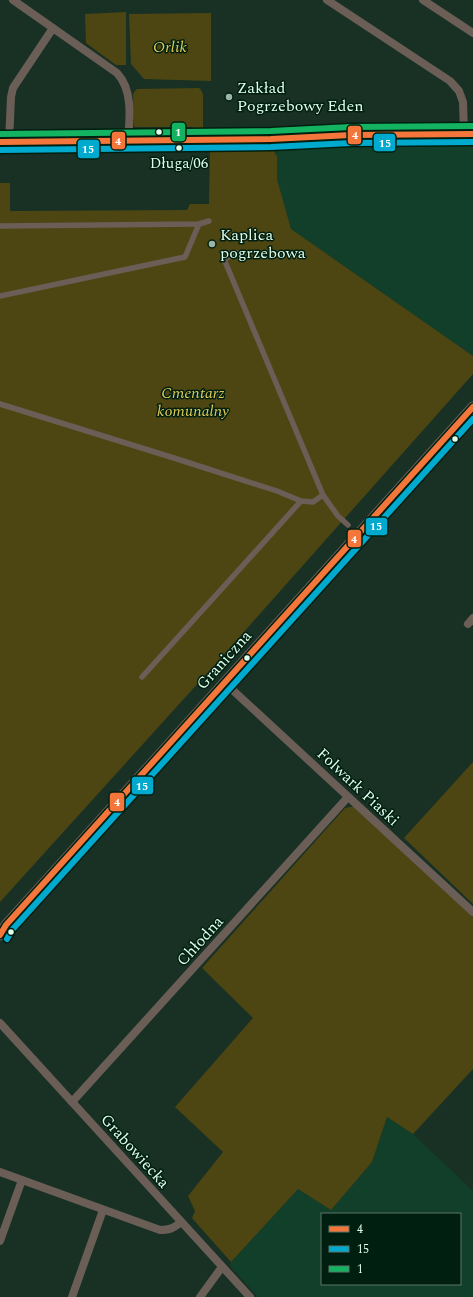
<svg xmlns="http://www.w3.org/2000/svg" width="473" height="1297" viewBox="0 0 473 1297" font-family="Spectral,serif">
<style>
.built{fill:#123f29;fill-rule:evenodd}
.green{fill:#4d4612}
.lines{fill:none;stroke-linecap:round;stroke-linejoin:round}
.pedestrian{stroke:#6b5e57;stroke-width:5.5}
.minor{stroke:#6b5e57;stroke-width:8}
.tertiary{stroke:#6b5e57;stroke-width:9}
.secondary{stroke:#695f57;stroke-width:11}
.bus-1-casing{stroke:#001f10;stroke-width:9}
.bus-2-casing{stroke:#001f10;stroke-width:9}
.bus-3-casing{stroke:#001f10;stroke-width:9}
.bus-1{stroke:#f5763a;stroke-width:6}
.bus-2{stroke:#00a9ce;stroke-width:6}
.bus-3{stroke:#13b361;stroke-width:6}
.poi-dot{fill:#9ab6a6;stroke:#001f10;stroke-width:1.5}
.bus-dot{fill:#dffeeb;stroke:#001f10;stroke-width:1.5}
.labels{text-anchor:middle;dominant-baseline:central;stroke-width:3;stroke-linejoin:round;paint-order:stroke}
.bus-label{font-size:15px;fill:#dffeeb;stroke:#001f10}
.park-label{font-size:16px;font-style:italic;fill:#dfca59;stroke:#001f10}
.poi-label{font-size:16px;fill:#dffeeb;stroke:#001f10;text-anchor:start}
.street-label{font-size:16px;fill:#dffeeb;stroke:#001f10}
.line-badge{stroke:#001f10;stroke-width:1.5}
.badge-label{font-size:11px;text-anchor:middle;font-weight:bold;fill:#fff}
</style>
<rect width="100%" height="100%" fill="#193025"/>
<g class="built">
<polygon points="473,134 473,356 291,229 277,179 277,156 271,139"/>
<path d="M387 1117 413 1134 473 1191V1297H258L230 1266 231 1262 298 1189 331 1210 372 1162ZM322 1214H460V1284H322Z"/>
</g>
<g class="green">
<polygon points="126,12 126,65 116,65 86,43 85,14"/>
<polygon points="211,13 211,81 144,79 131,64 129,14"/>
<polygon points="199,88 201,90 203,94 203,131 199,132 199,128 193,128 192,127 134,127 133,95 134,92 137,89"/>
<polygon points="271,147 277,156 277,179 291,229 473,356 473,374 210,670 0,902 0,183 10,183 10,211 187,210 190,204 209,204 210,149"/>
<polygon points="473,762 473,904 404,838"/>
<polygon points="355,806 473,917 473,1069 413,1134 387,1117 372,1162 331,1210 298,1189 231,1262 192,1218 195,1211 188,1196 223,1152 175,1107 253,1018 202,968 345,808"/>
</g>
<g class="lines">
<g class="pedestrian">
<polyline points="0,226 199,224 209,221"/>
<polyline points="237,253 224,259 323,495"/>
<polyline points="0,296 185,257 199,224"/>
<polyline points="0,404 174,458 277,491 301,501 313,502 323,495 338,516 348,525"/>
<polyline points="142,677 301,501"/>
</g>
<g class="minor">
<path d="M13 0 117 73C133 90 130 118 128 140"/>
<polyline points="327,0 450,81 459,91 463,102 464,134"/>
<polyline points="423,0 473,33"/>
<polyline points="9,142 11,97 13,88 53,28"/>
<polyline points="468,624 473,618"/>
<polyline points="225,683 473,912"/>
<polyline points="0,1023 250,1297"/>
<polyline points="72,1102 348,797"/>
<path d="M0 1172 160 1230C170 1230 174 1228 181 1222"/>
<polyline points="0,1241 22,1180"/>
<polyline points="72,1297 103,1210"/>
<polyline points="200,1297 222,1267"/>
</g>
<polyline class="tertiary" points="0,142 271,139 351,135 473,134"/>
<polyline class="secondary" points="0,935 6,925 35,893 473,407"/>
<defs>
<g id="bus-1">
<polyline points="0,142 271,139 351,135 473,134"/>
<polyline points="0,935 6,925 473,407"/>
</g>
<g id="bus-2">
<polyline points="0,150 271,147 351,143 473,142"/>
<polyline points="7,939 12,930 473,419"/>
</g>
<polyline id="bus-3" points="0,134 271,131 351,127 473,126"/>
</defs>
<use href="#bus-1" class="bus-1-casing"/>
<use href="#bus-2" class="bus-2-casing"/>
<use href="#bus-3" class="bus-3-casing"/>
<use href="#bus-1" class="bus-1"/>
<use href="#bus-2" class="bus-2"/>
<use href="#bus-3" class="bus-3"/>
</g>
<g class="poi-dot">
<circle cx="229" cy="97" r="4"/>
<circle cx="212" cy="244" r="4"/>
</g>
<g class="bus-dot">
<circle cx="159" cy="132" r="3.5"/>
<circle cx="179" cy="148" r="3.5"/>
<circle cx="455" cy="439" r="3.5"/>
<circle cx="247" cy="658" r="3.5"/>
<circle cx="11" cy="932" r="3.5"/>
</g>
<g class="labels">
<g class="bus-label">
<text x="179" y="163">Długa/06</text>
</g>
<g class="park-label">
<text x="170" y="47">Orlik</text>
<text x="193" y="393">Cmentarz<tspan x="193" dy="18">komunalny</tspan></text>
</g>
<g class="poi-label">
<text x="237" y="88">Zakład<tspan x="237" dy="18">Pogrzebowy Eden</tspan></text>
<text x="220" y="235">Kaplica<tspan x="220" dy="18">pogrzebowa</tspan></text>
</g>
<g class="street-label">
<text transform="translate(224 660) rotate(-48)">Graniczna</text>
<text transform="translate(358 787) rotate(43)">Folwark Piaski</text>
<text transform="translate(200 941) rotate(-48)">Chłodna</text>
<text transform="translate(135 1151) rotate(48)">Grabowiecka</text>
</g>
</g>
<g class="line-badge">
<rect x="171" y="122" width="15" height="20" rx="4" fill="#13b361"/>
<rect x="347" y="125" width="15" height="20" rx="4" fill="#f5763a"/>
<rect x="111" y="131" width="15" height="19" rx="4" fill="#f5763a"/>
<rect x="373" y="133" width="23" height="19" rx="4" fill="#00a9ce"/>
<rect x="77" y="139" width="23" height="20" rx="4" fill="#00a9ce"/>
<rect x="365" y="517" width="23" height="19" rx="4" fill="#00a9ce"/>
<rect x="347" y="529" width="15" height="19" rx="4" fill="#f5763a"/>
<rect x="131" y="776" width="23" height="19" rx="4" fill="#00a9ce"/>
<rect x="109" y="792" width="16" height="20" rx="4" fill="#f5763a"/>
</g>
<g class="badge-label">
<text x="178" y="136">1</text>
<text x="355" y="139">4</text>
<text x="118" y="145">4</text>
<text x="385" y="147">15</text>
<text x="88" y="153">15</text>
<text x="376" y="530">15</text>
<text x="354" y="543">4</text>
<text x="142" y="790">15</text>
<text x="117" y="806">4</text>
</g>
<rect x="321" y="1213" width="140" height="72" fill="#001f10" stroke="#597868"/>
<rect x="329" y="1226" width="20" height="6" fill="#f5763a" stroke="#597868"/>
<text x="357" y="1233" font-size="12" fill="#dffeeb">4</text>
<rect x="329" y="1246" width="20" height="6" fill="#00a9ce" stroke="#597868"/>
<text x="357" y="1253" font-size="12" fill="#dffeeb">15</text>
<rect x="329" y="1266" width="20" height="6" fill="#13b361" stroke="#597868"/>
<text x="357" y="1273" font-size="12" fill="#dffeeb">1</text>
</svg>
